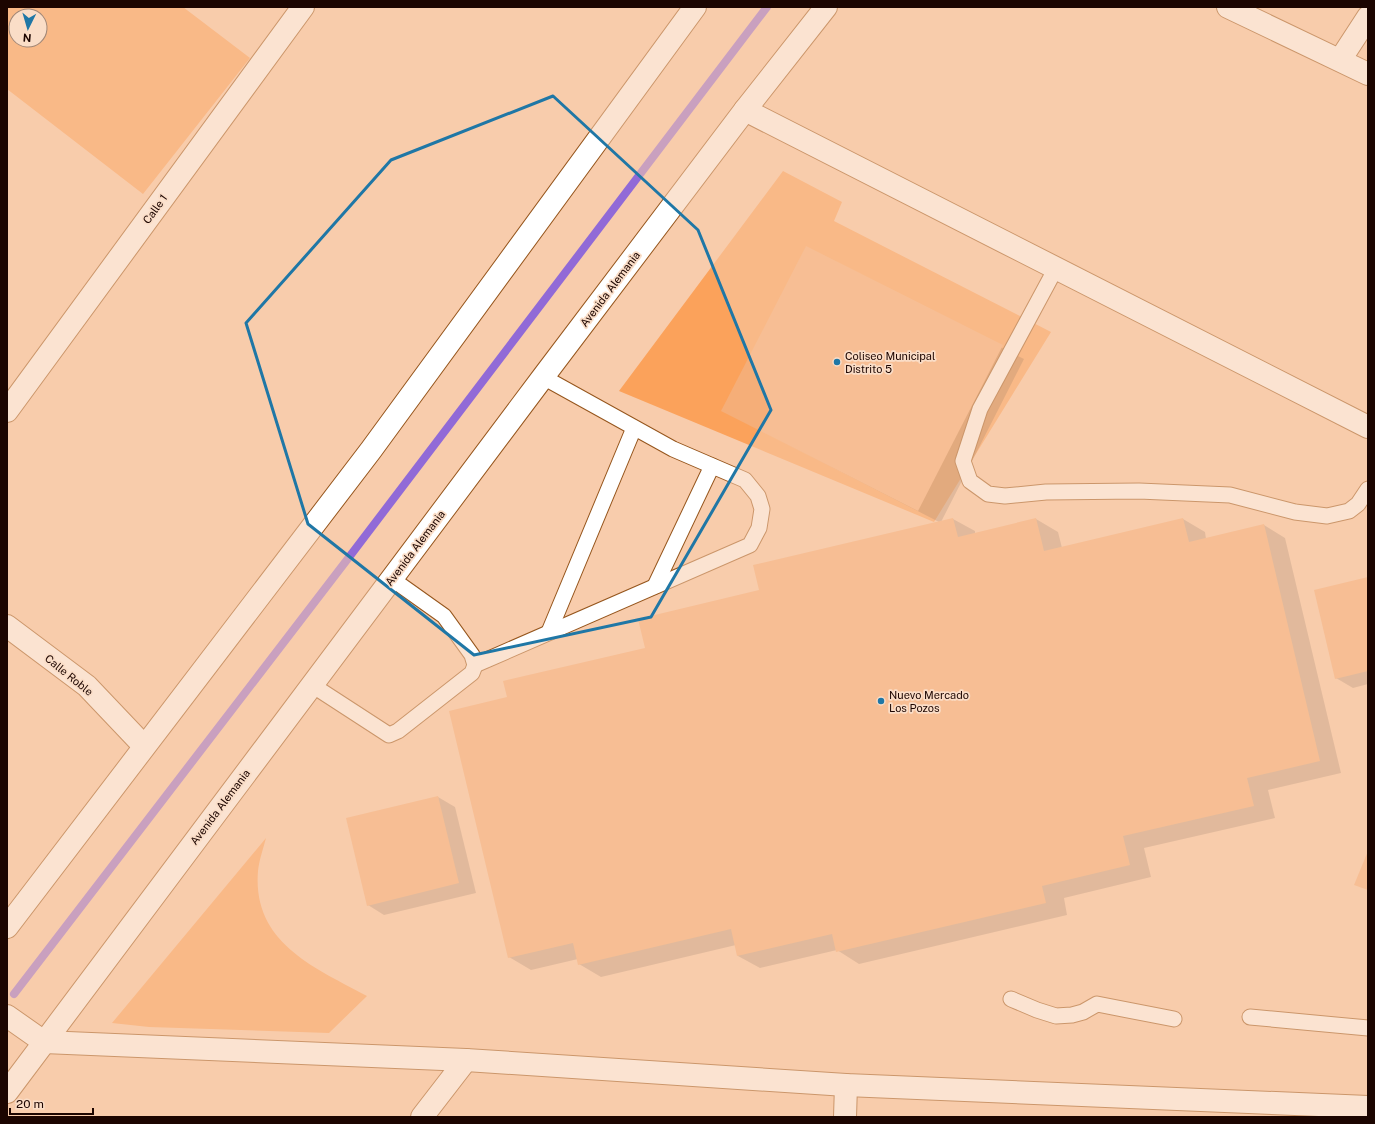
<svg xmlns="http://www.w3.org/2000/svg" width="1375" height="1124" viewBox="0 0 1375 1124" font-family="'Public Sans',sans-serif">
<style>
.green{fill:#fba25b;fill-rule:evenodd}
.shadow{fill:#0003}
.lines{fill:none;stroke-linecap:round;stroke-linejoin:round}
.stream{stroke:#916ad7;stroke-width:8}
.building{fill:#f5ae78}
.lane-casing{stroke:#96561d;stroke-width:17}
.street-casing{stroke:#96561d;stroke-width:24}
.secondary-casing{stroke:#96561d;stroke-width:24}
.lane{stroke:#fff;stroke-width:15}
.street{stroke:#fff;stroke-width:22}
.secondary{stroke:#fff;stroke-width:22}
.marked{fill:none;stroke:#1f77a6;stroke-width:3;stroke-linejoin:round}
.poi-dot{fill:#1f77a6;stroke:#faddc7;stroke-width:1.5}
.labels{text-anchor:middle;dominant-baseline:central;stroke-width:3.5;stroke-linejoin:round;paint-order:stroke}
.street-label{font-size:11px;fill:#1c0500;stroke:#faddc7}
.poi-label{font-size:11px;fill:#1c0500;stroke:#faddc7;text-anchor:start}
</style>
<rect width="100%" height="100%" fill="#f8ccac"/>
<g class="green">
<path d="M7 7H183L250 58 143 194 7 89ZM16 16H40V40H16Z"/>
<polygon points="783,171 842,202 834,221 1051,332 934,522 619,391"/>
<path d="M266 838C263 849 259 861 258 871 252 943 315 968 367 996L329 1033 149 1027 112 1023Z"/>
</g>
<g class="shadow">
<polygon points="806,247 1024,359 941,522 953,519 975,531 975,534 1036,519 1058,532 1062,548 1183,519 1205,532 1206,539 1264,525 1285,538 1341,773 1268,790 1275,818 1144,848 1151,877 1064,898 1067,915 859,964 837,950 760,968 738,956 736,945 601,977 579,964 578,959 531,970 509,957 508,698 646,649 760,591 939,522 723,411"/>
<polygon points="1368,578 1368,684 1353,688 1336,678"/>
<polygon points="438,797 455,807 476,893 384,915 368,905 347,819"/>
</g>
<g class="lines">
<polyline class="stream" points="14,994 353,552 767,7"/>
</g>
<g class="building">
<polygon points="806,246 1003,345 918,511 721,411"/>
<polygon points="953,518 958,537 1036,518 1044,551 1183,518 1189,542 1264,524 1320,761 1247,778 1254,806 1123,836 1130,865 1042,886 1046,903 836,952 832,934 737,956 731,929 578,965 573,943 508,958 449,711 507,697 503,681 645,648 638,619 759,590 753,565"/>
<polygon points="1368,577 1368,671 1335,679 1314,590"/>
<polygon points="438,796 459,883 367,906 346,818"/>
<polygon points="1368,851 1368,890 1354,885"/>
</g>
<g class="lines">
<defs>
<g id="lane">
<polyline points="1056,268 980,409 963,461 970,481 988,494 1005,496 1046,492 1139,491 1230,495 1295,512 1327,516 1349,511 1358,504 1368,489"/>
<polyline points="655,586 712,466"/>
<polyline points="549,632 634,428"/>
<polyline points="475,665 750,545 759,528 762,509 758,496 745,480 673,449 543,377"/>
<polyline points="312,685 389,735 398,731 472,673 475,665 472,655 444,616 392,579"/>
<polyline points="1011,999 1037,1010 1056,1016 1072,1015 1083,1012 1097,1004 1174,1019"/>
<polyline points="1250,1017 1368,1028"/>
</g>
<g id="street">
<polyline points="1228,7 1368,74"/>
<polyline points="1340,60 1368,17"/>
<polyline points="745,110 1368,427"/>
<polyline points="7,411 303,7"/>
<polyline points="7,626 87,686 144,746"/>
<polyline points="7,1016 44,1042 466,1060 846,1085 1368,1107"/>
<polyline points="422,1117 466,1060"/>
<polyline points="845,1117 846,1085"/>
</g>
<g id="secondary">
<polyline points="7,927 371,450 695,7"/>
<polyline points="7,1092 543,377 745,110 826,7"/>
</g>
</defs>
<use href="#lane" class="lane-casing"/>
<use href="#street" class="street-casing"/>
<use href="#secondary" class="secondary-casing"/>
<use href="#lane" class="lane"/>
<use href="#street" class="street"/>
<use href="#secondary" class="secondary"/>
</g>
<path d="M0 0H1375V1124H0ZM553 96 698 230 771 410 651 617 474 655 308 524 246 323 391 160Z" fill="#f8ccac" fill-opacity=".55" fill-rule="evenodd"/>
<path class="marked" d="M553 96 698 230 771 410 651 617 474 655 308 524 246 323 391 160Z"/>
<g class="poi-dot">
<circle cx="837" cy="362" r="4"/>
<circle cx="881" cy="701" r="4"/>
</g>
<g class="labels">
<g class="street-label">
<text transform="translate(155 209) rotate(-54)">Calle 1</text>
<text transform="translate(610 289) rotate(-53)">Avenida Alemania</text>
<text transform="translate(415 548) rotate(-53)">Avenida Alemania</text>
<text transform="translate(69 675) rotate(39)">Calle Roble</text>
<text transform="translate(220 807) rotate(-53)">Avenida Alemania</text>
</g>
<g class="poi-label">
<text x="845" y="356">Coliseo Municipal<tspan x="845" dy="13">Distrito 5</tspan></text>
<text x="889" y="695">Nuevo Mercado<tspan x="889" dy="13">Los Pozos</tspan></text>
</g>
</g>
<rect width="1375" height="1124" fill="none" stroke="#1c0500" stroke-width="16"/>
<g transform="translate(28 28) rotate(185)"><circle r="19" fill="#faddc7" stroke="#a18777"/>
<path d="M0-3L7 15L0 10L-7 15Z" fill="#1f77a6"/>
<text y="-6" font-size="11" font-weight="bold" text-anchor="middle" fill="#1c0500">N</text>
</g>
<path d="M10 1108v6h83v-6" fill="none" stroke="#1c0500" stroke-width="2"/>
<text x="16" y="1108" font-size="12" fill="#1c0500" stroke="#faddc7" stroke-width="3" paint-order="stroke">20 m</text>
</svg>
